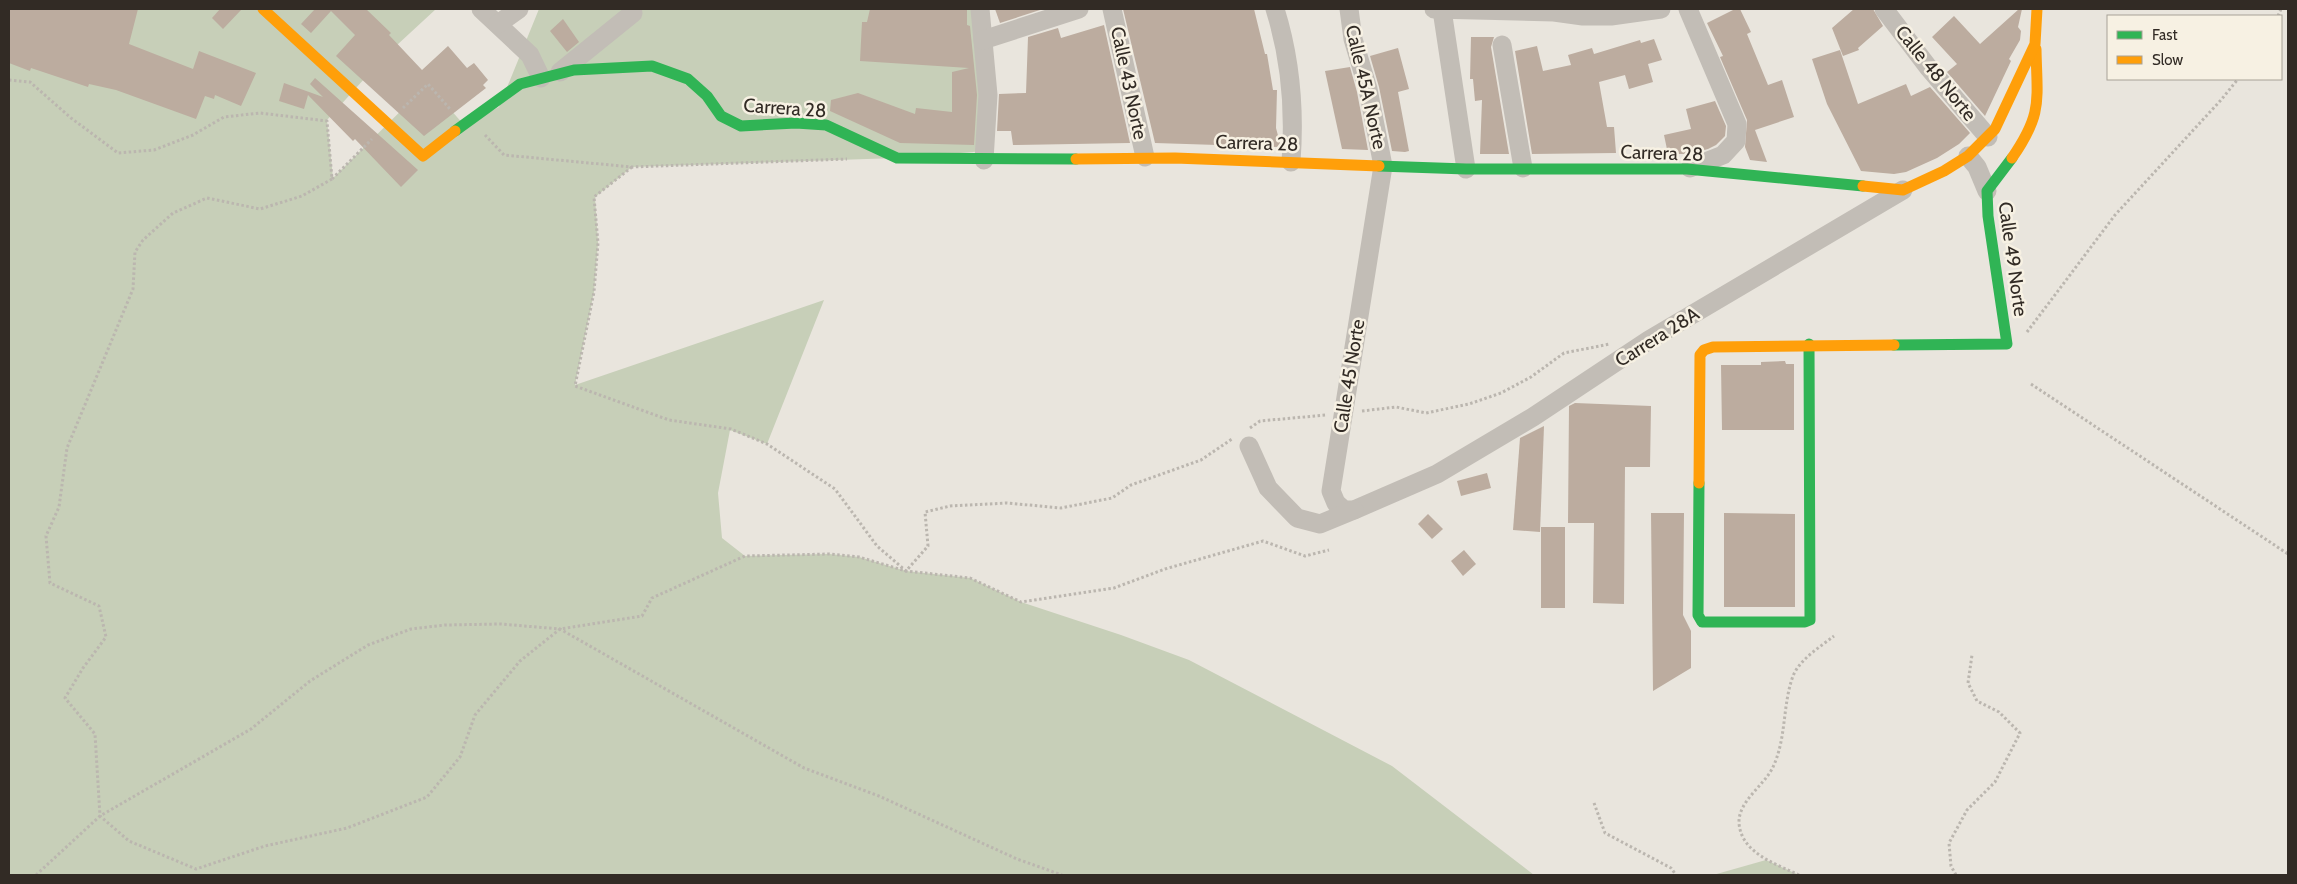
<svg xmlns="http://www.w3.org/2000/svg" width="2297" height="884" viewBox="0 0 2297 884" font-family="Cabin,sans-serif">
<style>
.green{fill:#c7cfb8}
.building{fill:#bcac9f}
.lines{fill:none;stroke-linecap:round;stroke-linejoin:round}
.path{stroke:#bbb6af;stroke-width:3;stroke-dasharray:2.5 2.5;stroke-linecap:butt}
.street{stroke:#c2bdb6;stroke-width:19}
.fast{stroke:#30b455;stroke-width:11}
.slow{stroke:#ff9f0a;stroke-width:11}
.labels{text-anchor:middle;dominant-baseline:central;stroke-width:5;stroke-linejoin:round;paint-order:stroke}
.street-label{font-size:19px;fill:#322b25;stroke:#f7f1e3}
</style>
<rect width="100%" height="100%" fill="#e9e5dd"/>
<g class="green">
<polygon points="9,9 436,9 384,57 327,120 333,178 428,84 464,125 499,107 539,9 979,9 985,151 897,158 632,167 595,197 598,243 594,292 575,385 824,300 767,444 730,430 718,493 722,538 745,556 829,554 859,557 906,571 970,578 1021,602 1121,635 1189,660 1392,766 1534,875 9,875"/>
<polygon points="1766,860 1799,875 1713,875"/>
</g>
<g class="building">
<polygon points="9,9 138,9 129,44 193,69 199,51 256,73 241,106 215,95 214,99 205,96 196,119 116,90 89,84 88,87 31,68 30,71 9,63"/>
<polygon points="220,9 242,9 223,29 212,18"/>
<polygon points="315,9 366,9 391,33 389,35 422,70 448,46 467,68 474,63 488,80 483,85 486,88 424,136 336,56 355,35 331,11 311,33 301,24"/>
<polygon points="870,9 967,9 967,25 970,26 977,95 974,145 900,143 830,111 831,100 858,93 915,114 916,108 952,112 952,72 969,68 860,61 862,22 867,22"/>
<polygon points="995,9 1043,9 1000,23"/>
<polygon points="1123,9 1254,9 1265,54 1267,54 1273,90 1277,90 1276,128 1281,147 1155,143"/>
<polygon points="1735,9 1740,9 1751,32 1747,34 1768,85 1782,80 1794,117 1755,130 1767,162 1750,160 1745,147 1747,120 1720,57 1723,56 1707,23"/>
<polygon points="1854,9 1873,9 1883,26 1858,48 1859,50 1843,56 1832,28"/>
<polygon points="2019,9 2022,9 2018,27 2021,31 2020,40 2009,59 2011,61 1985,116 1947,72 1957,64 1932,37 1954,16 1980,44"/>
<polygon points="563,19 579,42 567,52 550,31"/>
<polygon points="1104,25 1130,143 1013,145 1011,131 997,131 999,94 1026,93 1028,37 1058,28 1061,38"/>
<polygon points="1471,37 1494,37 1491,47 1509,154 1480,154 1482,100 1475,101 1473,79 1470,79"/>
<polygon points="1654,39 1662,60 1648,64 1653,82 1629,89 1625,75 1599,82 1607,127 1614,127 1616,153 1532,154 1515,51 1537,46 1543,71 1571,65 1568,55 1592,48 1594,54 1640,40 1641,43"/>
<polygon points="1398,48 1409,89 1398,92 1409,151 1405,152 1392,151 1379,87 1370,56"/>
<polygon points="1840,50 1858,104 1906,84 1911,96 1930,87 1970,133 1959,144 1937,158 1906,172 1894,174 1861,171 1827,104 1812,59"/>
<polygon points="1350,67 1357,92 1368,150 1342,149 1325,71"/>
<polygon points="315,78 418,170 401,187 355,139 353,141 308,95 304,109 279,101 284,83 323,97 310,84"/>
<polygon points="1715,101 1726,126 1725,136 1716,145 1708,149 1690,154 1668,154 1664,135 1691,129 1686,109"/>
<polygon points="1785,361 1786,364 1794,364 1794,430 1722,430 1721,365 1761,365 1761,362"/>
<polygon points="1575,403 1651,406 1650,467 1625,467 1624,604 1593,603 1594,523 1568,523 1569,406"/>
<polygon points="1544,426 1540,532 1513,530 1520,438"/>
<polygon points="1487,473 1491,488 1461,496 1457,481"/>
<polygon points="1651,513 1684,513 1683,615 1691,631 1691,668 1653,691"/>
<polygon points="1724,513 1795,514 1795,607 1724,607"/>
<polygon points="1428,514 1443,529 1432,539 1418,524"/>
<rect x="1541" y="527" width="24" height="81"/>
<polygon points="1464,550 1476,564 1463,576 1451,561"/>
</g>
<g class="lines">
<g class="path">
<polyline points="2278,16 2281,9"/>
<polyline points="9,80 30,82 71,118 118,153 154,150 193,135 224,117 260,113 327,121 332,179 372,139"/>
<polyline points="403,108 428,84 450,109"/>
<polyline points="485,135 504,155 632,167 847,159"/>
<polyline points="632,167 594,197 598,243 594,292 575,386 669,420 731,429 767,444 835,489 877,546 906,571 928,546 925,512 950,506 1007,503 1061,508 1112,498 1131,485 1201,460 1232,439"/>
<polyline points="332,179 302,196 260,209 207,198 173,213 143,240 135,252 133,289 67,448 59,507 46,536 50,583 99,606 106,637 83,668 65,698 95,734 100,816 129,841 196,869 265,846 347,828 427,797 460,757 475,715 520,661 560,629 642,616 652,598 745,556 829,554 859,557 906,571 970,578 1021,602 1114,588 1165,569 1263,541 1305,556 1329,550"/>
<polyline points="2027,332 2115,215 2221,100 2238,79"/>
<polyline points="2031,384 2288,554"/>
<polyline points="1362,411 1396,407 1426,413 1469,404 1501,393 1531,377 1564,353 1610,344"/>
<polyline points="1250,428 1260,421 1326,415"/>
<polyline points="1594,803 1605,833 1671,868 1676,875"/>
<polyline points="36,875 100,816 251,729 310,681 368,645 411,629 445,625 501,624 560,629 804,768 879,796 1017,859 1062,875"/>
<path d="M1799 875C1776 864 1741 853 1739 823 1738 802 1763 786 1772 769 1787 739 1782 706 1793 676 1800 659 1820 647 1834 636"/>
<polyline points="1956,875 1951,866 1949,843 1967,810 1995,782 2020,733 1999,712 1977,701 1968,683 1972,655"/>
</g>
<g class="street">
<polyline points="481,9 530,55 541,78"/>
<polyline points="980,9 988,95 984,160"/>
<polyline points="1112,9 1145,157"/>
<path d="M1275 9C1291 60 1295 109 1291 162"/>
<polyline points="1349,9 1353,39 1368,89 1383,166 1331,491 1336,503 1344,510 1354,510 1437,474 1533,417 1649,340 1903,190"/>
<polyline points="1434,9 1554,12 1583,16 1611,16 1661,9"/>
<polyline points="1688,9 1737,124 1736,141 1723,155 1690,168"/>
<polyline points="1884,9 1928,67 1988,137"/>
<polyline points="1442,10 1466,169"/>
<polyline points="498,24 519,9"/>
<polyline points="983,40 1079,9"/>
<polyline points="1502,45 1523,168"/>
<polyline points="560,72 633,13"/>
<polyline points="1968,156 1977,167 1987,191"/>
<polyline points="1249,446 1268,488 1297,518 1320,524 1354,510"/>
</g>
<g class="fast">
<polyline points="455,131 520,84 574,70 652,66 688,79 707,96 721,116 741,126 796,123 826,125 897,158 1076,159"/>
<polyline points="1379,166 1466,169 1687,169 1863,186"/>
<polyline points="1894,345 2007,344 1988,216 1987,191 2012,158"/>
<polyline points="1699,483 1698,615 1702,622 1805,622 1810,620 1809,344"/>
</g>
<g class="slow">
<polyline points="263,9 423,156 455,131"/>
<path d="M2012 158C2043 113 2037 101 2036 49"/>
<polyline points="1076,159 1175,158 1379,166"/>
<polyline points="1863,186 1903,190 1944,171 1968,156 1995,129 2035,44 2037,9"/>
<polyline points="1699,483 1700,355 1704,350 1713,347 1894,345"/>
</g>
</g>
<g class="labels">
<g class="street-label">
<text transform="translate(1936 73) rotate(51)">Calle 48 Norte</text>
<text transform="translate(1129 83) rotate(78)">Calle 43 Norte</text>
<text transform="translate(1366 87) rotate(77)">Calle 45A Norte</text>
<text transform="translate(785 108) rotate(4)">Carrera 28</text>
<text transform="translate(1257 143) rotate(2)">Carrera 28</text>
<text transform="translate(1662 153) rotate(2)">Carrera 28</text>
<text transform="translate(2013 259) rotate(82)">Calle 49 Norte</text>
<text transform="translate(1657 337) rotate(-32)">Carrera 28A</text>
<text transform="translate(1349 376) rotate(-81)">Calle 45 Norte</text>
</g>
</g>
<rect width="2297" height="884" fill="none" stroke="#322b25" stroke-width="20"/>
<rect x="2107" y="15" width="175" height="65" fill="#f7f1e3" stroke="#a8a297"/>
<rect x="2117" y="31" width="25" height="8" fill="#30b455" stroke="#a8a297"/>
<text x="2152" y="40" font-size="15" fill="#322b25">Fast</text>
<rect x="2117" y="56" width="25" height="8" fill="#ff9f0a" stroke="#a8a297"/>
<text x="2152" y="65" font-size="15" fill="#322b25">Slow</text>
</svg>
